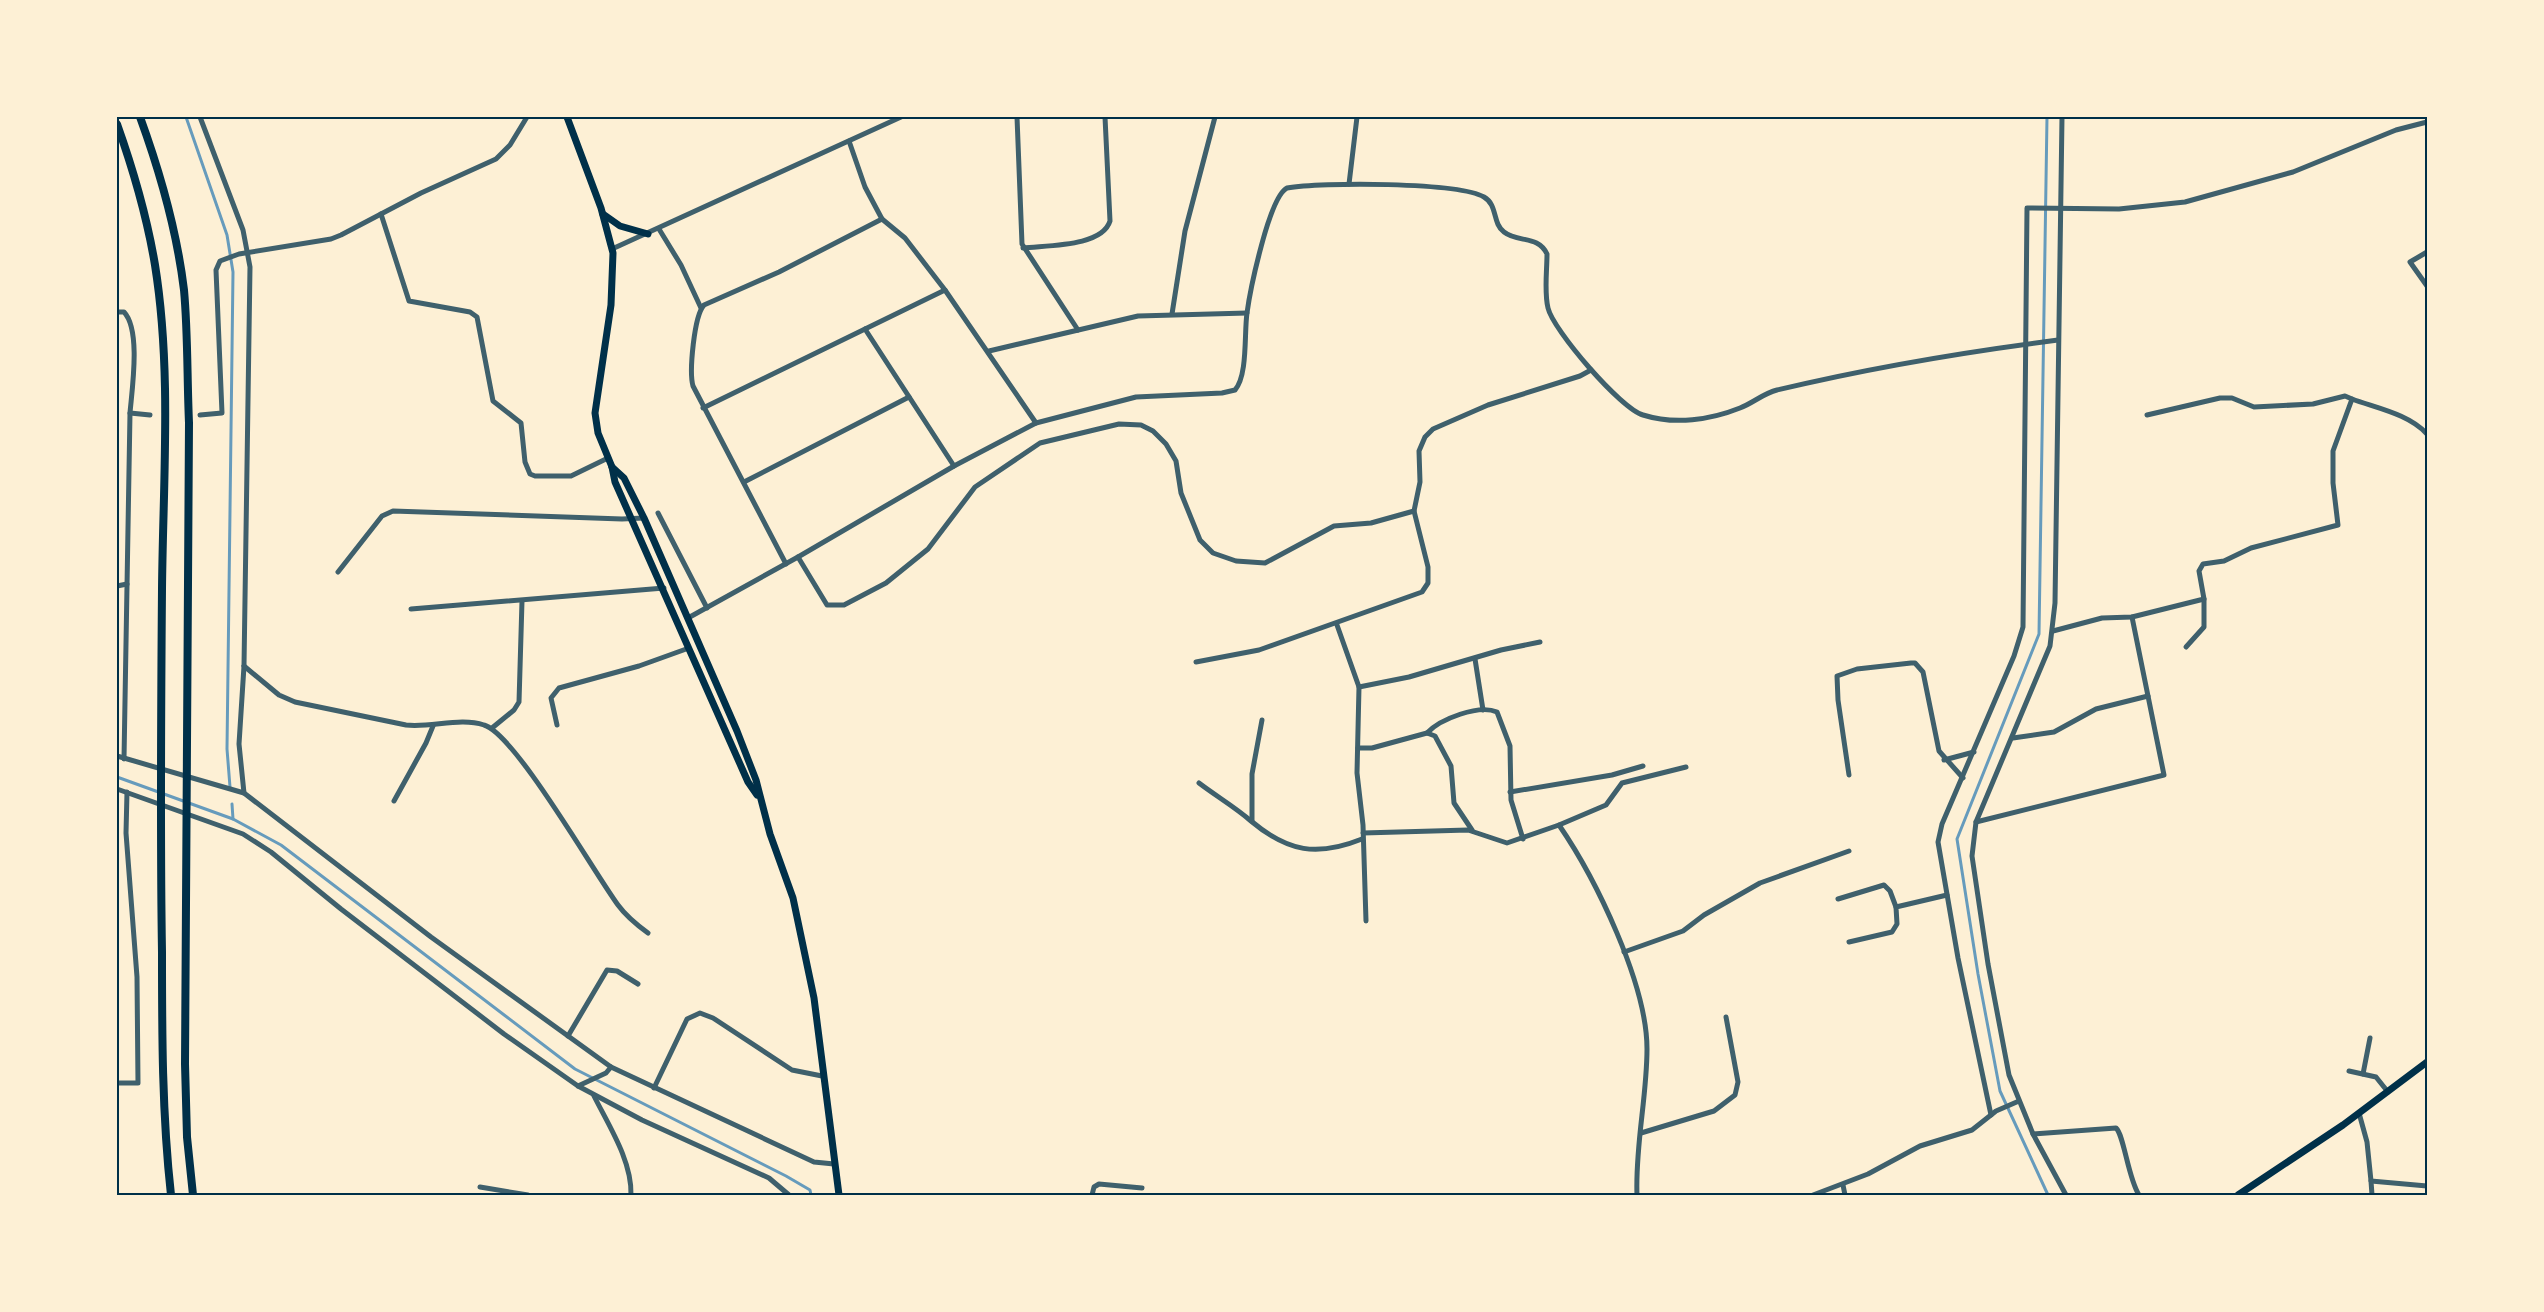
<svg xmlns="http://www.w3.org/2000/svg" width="2544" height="1312" viewBox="0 0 2544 1312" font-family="'DM Sans',sans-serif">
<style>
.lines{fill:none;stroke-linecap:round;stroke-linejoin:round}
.stream{stroke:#669bbc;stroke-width:3}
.minor{stroke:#3f606c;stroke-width:5}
.secondary{stroke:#003049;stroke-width:7}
.primary{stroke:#003049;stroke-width:8}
.neatline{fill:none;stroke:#003049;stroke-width:2}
</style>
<rect width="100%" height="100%" fill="#fdf0d5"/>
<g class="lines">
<g class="stream">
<polyline points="186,117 227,235 233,272 227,749 230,787"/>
<polyline points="2047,117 2039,634 1957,839 1978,974 2000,1091 2048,1195"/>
<polyline points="117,777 233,819 281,845 575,1069 786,1176 810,1190 811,1195"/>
<polyline points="232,804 233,819"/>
</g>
<g class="minor">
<polyline points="200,117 243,230 250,267 244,666 239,744 244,793"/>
<polyline points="1017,117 1022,244 1078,330"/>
<polyline points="2062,117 2055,603 2050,646 1976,822 1972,856 1988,964 2009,1075 2033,1134 2066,1195"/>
<polyline points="849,141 865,187 882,219 905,238 945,290 1036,423"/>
<polyline points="1349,184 1357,117"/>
<polyline points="381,214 409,301 470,312 477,317 493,401 521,423 525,462 530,474 535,476 571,476 608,458"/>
<polyline points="659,229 681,265 701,308"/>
<path d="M1023 248C1047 245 1102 247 1110 221L1105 117"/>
<polyline points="612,249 901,117"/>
<polyline points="2427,252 2410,262 2427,286"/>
<path d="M117 312H124C141 330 132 389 130 413L124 759"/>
<polyline points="1172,314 1185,231 1215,117"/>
<polyline points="865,329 954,466"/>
<polyline points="989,351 1138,316 1247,313"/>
<polyline points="703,408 945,290"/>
<polyline points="130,413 150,415"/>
<polyline points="200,415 222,413 216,270 220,261 239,254 331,239 341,235 421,193 496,159 510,145 527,117"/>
<polyline points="2147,415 2220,398 2232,398 2254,407 2313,404 2345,396 2352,399"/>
<polyline points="744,482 909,397"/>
<polyline points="658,513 707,608"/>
<polyline points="798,557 827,605 844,605 886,583 928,549 975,487 1040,443 1119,424 1141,425 1153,431 1166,444 1176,461 1181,493 1200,540 1213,553 1236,561 1265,563 1334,526 1371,523 1414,511"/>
<path d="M786 564 693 386C689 372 694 316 704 305L779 272 882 219"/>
<polyline points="338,572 382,516 393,511 622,519 644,518"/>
<polyline points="117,586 127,584"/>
<polyline points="411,609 664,588"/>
<path d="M688 618 798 557 954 466 1036 423 1136 397 1222 393 1235 390C1248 375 1244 333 1247 313 1250 291 1269 197 1287 188 1320 182 1458 182 1484 197 1498 205 1492 223 1504 232 1518 243 1538 235 1547 254 1547 271 1544 292 1548 308 1553 330 1621 409 1643 415 1675 425 1710 420 1740 408 1753 403 1764 393 1777 390 1869 368 1964 352 2058 340"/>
<polyline points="1337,625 1359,687 1357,773 1363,825 1366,921"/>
<path d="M2053 631 2102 618 2132 617 2204 599 2199 571 2203 564 2224 561 2251 548 2338 525 2333 483V451L2352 399C2376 408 2409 414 2427 434"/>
<polyline points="2186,647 2204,627 2204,599"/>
<polyline points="1475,659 1483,710"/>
<polyline points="1196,662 1259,650 1422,592 1428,583 1428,567 1414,511 1420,482 1419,451 1425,437 1433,429 1488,405 1580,376 1591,370"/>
<path d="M244 666 279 695 295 702 406 725C431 728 460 717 484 725 515 734 593 871 618 905 626 916 637 925 648 933"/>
<polyline points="1359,687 1409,677 1501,650 1540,642"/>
<polyline points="557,725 551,698 559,688 639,666 689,648"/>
<polyline points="492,728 514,710 519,702 522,601"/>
<path d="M1427 733C1440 719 1479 704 1497 712L1510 746 1511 800 1523 839"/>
<polyline points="2013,738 2054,732 2096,709 2148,696"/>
<polyline points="1358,748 1372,748 1427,733 1435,736 1451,766 1454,803 1472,830"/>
<polyline points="117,756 244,793 431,937 611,1067 814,1162 834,1164"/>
<polyline points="1944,760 1974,752"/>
<polyline points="1849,775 1838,700 1837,676 1857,669 1911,663 1915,663 1923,672 1939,751 1963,778"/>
<path d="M1199 783C1216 796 1235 807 1251 821 1288 852 1317 857 1362 839"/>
<polyline points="117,789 243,834 271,852 341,909 504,1034 578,1086 642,1120 769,1178 789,1195"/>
<polyline points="1510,792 1612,775 1643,766"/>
<polyline points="394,801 426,743 433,726"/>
<polyline points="1252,821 1252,774 1262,720"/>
<polyline points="1976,822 2164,775 2132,617"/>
<polyline points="1559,825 1606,805 1622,783 1686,767"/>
<path d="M1363 833 1468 830 1507 843 1559 825C1596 879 1647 984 1647 1049 1647 1097 1635 1146 1637 1195"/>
<polyline points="1838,899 1884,885 1890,891 1896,907"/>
<polyline points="1849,942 1892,932 1897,924 1896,907 1947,895"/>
<polyline points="1624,952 1683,931 1704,915 1760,883 1849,851"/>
<polyline points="568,1036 607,970 617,971 638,984"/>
<polyline points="2349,1071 2376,1077 2388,1092"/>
<polyline points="2363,1074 2370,1038"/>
<polyline points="117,1083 138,1083 137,977 126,833 127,792"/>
<polyline points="578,1086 606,1073 611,1067"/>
<polyline points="654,1088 687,1019 700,1013 713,1018 792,1070 822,1076"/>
<path d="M594 1096C609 1126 632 1161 631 1195"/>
<polyline points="2359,1113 2367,1142 2371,1181 2427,1186"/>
<polyline points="1991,1115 1958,958 1938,842 1942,824 2014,656 2023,627 2027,208 2119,209 2185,202 2293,172 2396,130 2427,122"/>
<polyline points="1641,1133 1714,1111 1735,1095 1738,1082 1726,1017"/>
<path d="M2033 1134 2116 1128C2124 1135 2128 1178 2139 1195"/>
<polyline points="2371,1181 2372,1195"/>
<polyline points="1843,1185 1845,1195"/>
<polyline points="480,1187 528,1195"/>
<polyline points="1092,1195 1094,1187 1099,1184 1142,1188"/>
<polyline points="1813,1195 1868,1174 1920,1146 1972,1130 1996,1111 2019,1101"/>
</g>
<g class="secondary">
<polyline points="567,117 601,208 613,253 611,305 595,413 598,433 612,467 615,482 748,782 757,795"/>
<polyline points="603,214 620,226 648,234"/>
<polyline points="612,467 624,478 644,518 737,731 756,780 770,834 793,898 814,998 839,1195"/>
<polyline points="2238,1195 2343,1125 2427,1062"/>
</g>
<g class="primary">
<path d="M140 117C160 172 177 232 184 290 188 334 187 378 189 423L185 1064 187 1137 193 1195"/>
<path d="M117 124C133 169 147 217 155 265 172 371 163 482 162 589 161 710 160 831 162 952 162 1033 162 1114 171 1195"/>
</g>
</g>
<rect width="2544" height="1312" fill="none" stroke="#fdf0d5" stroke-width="237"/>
<rect x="118" y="118" width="2308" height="1076" class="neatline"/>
</svg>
